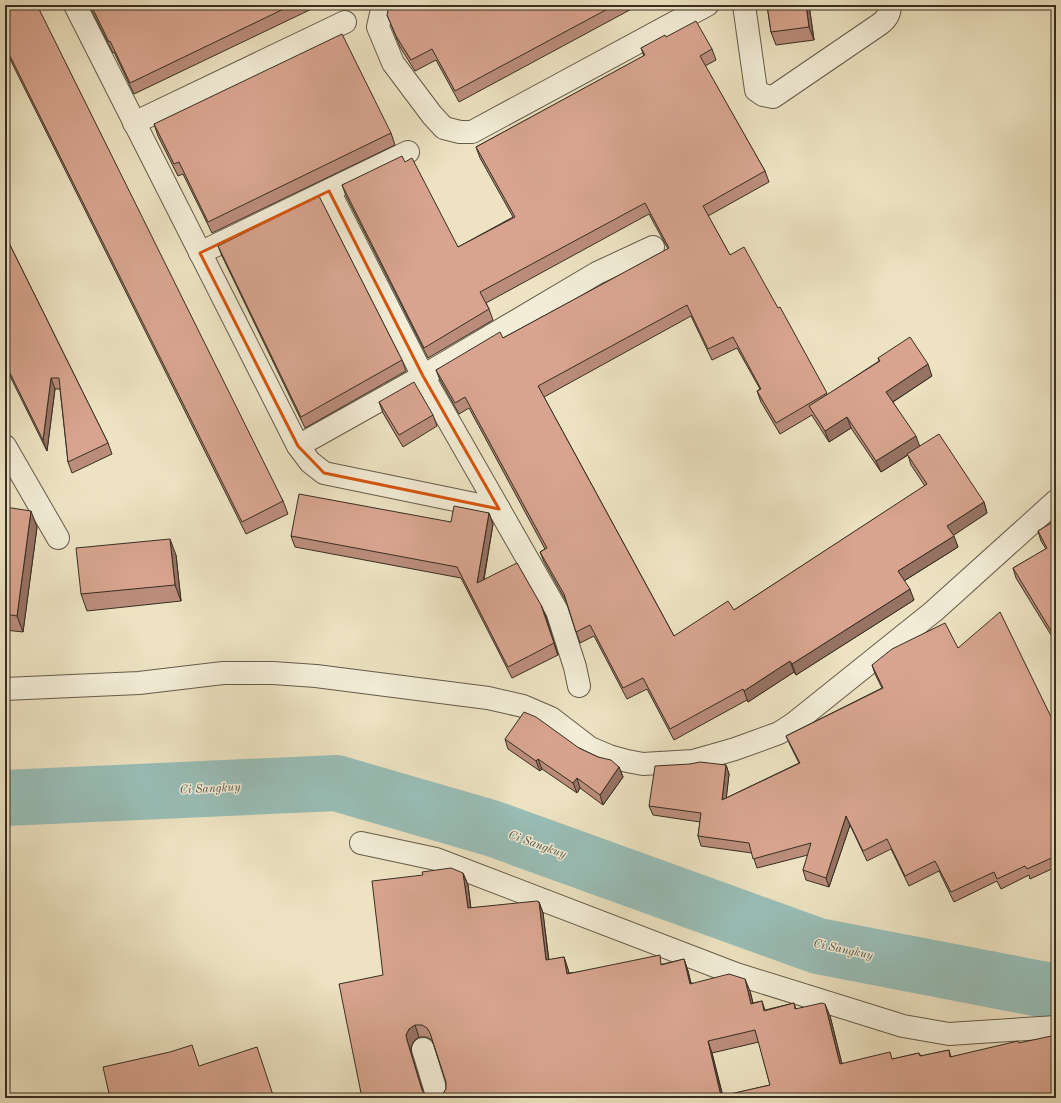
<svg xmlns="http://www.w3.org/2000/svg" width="1061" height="1103" viewBox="0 0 1061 1103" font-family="'Old Standard TT',serif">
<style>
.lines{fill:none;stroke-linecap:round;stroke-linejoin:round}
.river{stroke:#99beb7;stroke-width:56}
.minor-casing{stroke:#655b4a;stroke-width:24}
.minor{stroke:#f3edd7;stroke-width:22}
.wall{fill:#ba8d7b;stroke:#382e22;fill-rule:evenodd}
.shaded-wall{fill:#977364;stroke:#382e22}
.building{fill:#d8a48f;stroke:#382e22;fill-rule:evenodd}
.marked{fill:none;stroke:#d6550e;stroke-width:3;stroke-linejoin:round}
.labels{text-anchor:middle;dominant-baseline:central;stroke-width:3;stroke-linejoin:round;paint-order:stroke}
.water-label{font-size:12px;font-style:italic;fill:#505247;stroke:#f3edd7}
</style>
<rect width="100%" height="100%" fill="#ede3c2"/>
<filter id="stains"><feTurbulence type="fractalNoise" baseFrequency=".005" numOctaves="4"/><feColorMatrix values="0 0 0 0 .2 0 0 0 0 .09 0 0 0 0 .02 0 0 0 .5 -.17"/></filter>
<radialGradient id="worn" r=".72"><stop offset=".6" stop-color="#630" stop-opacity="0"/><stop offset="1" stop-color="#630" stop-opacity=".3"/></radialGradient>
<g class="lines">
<polyline class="river" points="5,798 336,783 491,828 818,946 1051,991 1056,990"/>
<defs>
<g id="minor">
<polyline points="75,5 298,446 310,462 324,473 499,509 557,611 575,667 579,686"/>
<polyline points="393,5 381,14 378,27 393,63 432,115 444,128 460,132 472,132 707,5"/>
<path d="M744 5 756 90 763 95 773 97 880 24C887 19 890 14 890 5"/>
<polyline points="134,123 345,22"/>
<polyline points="329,191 423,376 499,509"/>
<polyline points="200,253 408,152"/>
<polyline points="5,446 58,538"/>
<polyline points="298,446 423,376 597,273 653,247"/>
<polyline points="5,689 139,683 223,673 273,673 316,676 488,698 523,706 551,718 590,748 609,756 627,761 643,764 693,761 735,749 779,733 793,724 934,611 1056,501"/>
<polyline points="361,843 436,859 736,974 903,1026 949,1034 1056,1027"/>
<polyline points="423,1049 438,1098"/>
</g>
</defs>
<use href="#minor" class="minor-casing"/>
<use href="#minor" class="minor"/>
</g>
<g class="wall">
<polygon points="5,5 283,501 288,514 246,534 5,49"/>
<polygon points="89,5 320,5 134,94 114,52 113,53"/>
<polygon points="444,5 639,5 459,102 436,60 415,71 400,47 387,15"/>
<polygon points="765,5 809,5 814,40 776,45 771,32 767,5 766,6"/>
<path d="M666 37 712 49 716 60 705 66 765 171 769 182 708 216 730 255 778 308 827 395 879 361 878 358 932 376 893 402 919 446 984 502 987 513 953 535 958 547 904 581 914 600 796 675 794 672 748 702 747 700 674 740 647 689 627 699 594 636 580 643 567 603 544 562 540 552 545 549 469 408 459 414 440 380 436 370 503 338 668 249 649 214 486 303 489 309 493 320 428 358 346 196 342 185 405 162 458 247 513 217 480 158 476 147 644 56 641 48ZM691 316 712 360 737 348 760 389 757 391 761 402 780 434 812 415 813 417 829 442 851 428 881 472 908 455 911 465 925 486 734 610 674 636 544 397Z"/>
<polygon points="154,124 391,133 395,145 212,233 183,174 178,176 158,136"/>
<polygon points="5,235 108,443 112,454 72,473 68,462 60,389 55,389 47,451 5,366"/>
<polygon points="218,246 402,360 406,371 305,428 222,256"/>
<polygon points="379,402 433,415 437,426 403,447 383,413"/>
<polygon points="5,507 37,527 23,632 5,630"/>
<polygon points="489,513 493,524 484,580 541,605 558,655 512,678 461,578 295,547 291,536 451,522"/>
<polygon points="1056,520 1056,643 1016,578 1013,568 1046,549 1041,541 1038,531"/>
<polygon points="176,555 181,601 87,611 81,594"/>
<polygon points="958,648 1056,727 1056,867 1030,879 1029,875 1001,889 997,881 954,902 939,871 909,886 891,849 867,861 850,825 829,887 806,880 803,870 808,855 757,868 752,853 701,846 698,836 700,822 653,815 649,806 690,764 726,765 729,774 726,798 799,763 790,745 786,736 882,688 875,674 872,665"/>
<polygon points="505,739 579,748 619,767 623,777 603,805 580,788 577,793 542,769 540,771 508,749"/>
<path d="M463 873 468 885 471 908 539 902 543 913 549 960 564 957 569 973 663 964 684 959 688 971 691 983 750 991 753 1003 762 1001 765 1010 794 1003 796 1009 830 1016 842 1064 893 1059 919 1053 921 1056 949 1050 951 1057 1019 1043 1056 1098 442 1095 446 1089V1082L432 1040 426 1037H419L414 1041 411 1047V1052L362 1098 383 975ZM759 1042 770 1085 723 1096 712 1053Z"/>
</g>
<g class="shaded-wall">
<polygon points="806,5 809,5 814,40 809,27"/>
<polygon points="928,364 932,376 891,403 886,392"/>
<polygon points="51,378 55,389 47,451 43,440"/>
<polygon points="847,417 851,428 829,442 825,431"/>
<polygon points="916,436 920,447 881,472 876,461"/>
<polygon points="984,502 987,513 951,537 947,526"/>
<polygon points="31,511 37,527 23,632 17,616"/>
<polygon points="489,513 493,524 481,594 477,583"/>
<polygon points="954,536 958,547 902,582 898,571"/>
<polygon points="170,539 176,555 181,601 175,585"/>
<polygon points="910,589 914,600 796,675 792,664"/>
<polygon points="541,605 546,616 558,655 554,643"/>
<polygon points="790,661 794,672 748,702 744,691"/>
<polygon points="538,759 542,769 540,771 536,761"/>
<polygon points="726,765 729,774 725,810 722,800"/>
<polygon points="619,767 623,777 603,805 600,795"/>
<polygon points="577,778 580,788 577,793 573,783"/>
<polygon points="846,816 850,825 829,887 826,878"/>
<polygon points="463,873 468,885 472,920 468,908"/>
<polygon points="539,902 543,913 550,972 546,960"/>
<polygon points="564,957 568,969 572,985 567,974"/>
<polygon points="684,959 688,971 694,996 690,984"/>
<polygon points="745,979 750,991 756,1016 751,1004"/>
<polygon points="825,1004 830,1016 845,1076 840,1064"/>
<polygon points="415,1025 419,1037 414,1041 411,1047 411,1052 425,1098 422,1090 407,1040 406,1035 409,1029"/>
<polygon points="708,1041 712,1053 723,1098 721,1096"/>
</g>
<g class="building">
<polygon points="5,5 37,5 283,501 242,522 5,46"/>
<polygon points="91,5 292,5 130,83 110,41 109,42"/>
<polygon points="394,5 443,6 615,5 455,91 432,49 411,60 396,36 387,15 388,10"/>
<polygon points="767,5 806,5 809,27 771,32"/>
<polygon points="696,21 712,49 700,56 765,171 703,206 730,255 744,247 778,308 780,307 827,393 776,423 757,391 761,389 733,337 708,349 687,305 538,386 674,636 728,601 734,610 927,484 907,454 939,434 984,502 947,526 954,536 898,571 910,589 792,664 790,661 744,691 743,689 670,729 643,678 623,688 590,625 576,632 564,594 540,552 547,548 465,397 455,403 436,370 500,332 503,338 669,248 645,203 480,292 489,309 424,348 342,185 402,156 405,162 412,158 458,247 515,217 476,147 645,55 641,48 665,35 666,37"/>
<polygon points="342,34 391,133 208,222 179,162 174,164 154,124"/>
<polygon points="319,196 402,360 301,417 218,246"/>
<polygon points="5,235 108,443 68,462 59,378 51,378 43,440 5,363"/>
<polygon points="910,337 928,364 886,392 916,436 876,461 847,417 825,431 809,406 880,361 878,358"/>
<polygon points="414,382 433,415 399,435 379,402"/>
<polygon points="299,494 451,522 454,506 489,513 477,583 517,563 541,605 554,643 508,667 457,567 291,536"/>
<polygon points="5,507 31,511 17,616 5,614"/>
<polygon points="1056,520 1056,639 1013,568 1047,548 1038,531"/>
<polygon points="170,539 175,585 81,594 76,548"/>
<polygon points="1000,612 1056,727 1056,856 1027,869 1025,866 997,879 994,872 951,892 935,861 905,876 887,839 863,851 846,816 826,878 803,870 811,843 753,859 749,843 698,836 701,813 649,806 655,766 690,764 700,762 726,765 722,800 800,763 786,736 883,688 872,665 892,649 945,623 958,648"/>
<polygon points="524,712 536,717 579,748 598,757 611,760 619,767 600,795 577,778 573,783 538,759 536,761 505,739"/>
<path d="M451 868 463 873 468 908 537 901 539 902 546 960 564 957 567 974 660 955 661 965 684 959 690 984 729 974 745 979 751 1004 762 1001 764 1011 794 1003 795 1009 822 1003 825 1004 840 1064 890 1052 892 1059 919 1053 920 1056 949 1050 950 1057 1018 1041 1019 1043 1056 1035V1098H437L442 1095 446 1089V1082L430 1033 427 1028 422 1025H415L409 1029 406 1035 407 1040 422 1090 425 1095 431 1098H362L339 984 383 975 372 881 423 875 422 872ZM755 1030 770 1085 721 1096 708 1041Z"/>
<polygon points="192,1045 199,1066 257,1047 274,1098 110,1098 103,1067 170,1052"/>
</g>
<path class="marked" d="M329 191 423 376 499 509 324 473 298 446 200 253Z"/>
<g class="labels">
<g class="water-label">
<text transform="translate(210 789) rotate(-3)">Ci Sangkuy</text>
<text transform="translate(537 845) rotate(20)">Ci Sangkuy</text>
<text transform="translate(843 950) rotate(12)">Ci Sangkuy</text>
</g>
</g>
<rect width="1061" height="1103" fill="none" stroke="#ede3c2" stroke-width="20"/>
<rect x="6" y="6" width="1049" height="1091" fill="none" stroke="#382e22" stroke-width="2"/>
<rect x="10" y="10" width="1041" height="1083" fill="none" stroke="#382e22"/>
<rect width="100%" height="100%" filter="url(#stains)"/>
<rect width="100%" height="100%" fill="url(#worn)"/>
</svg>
